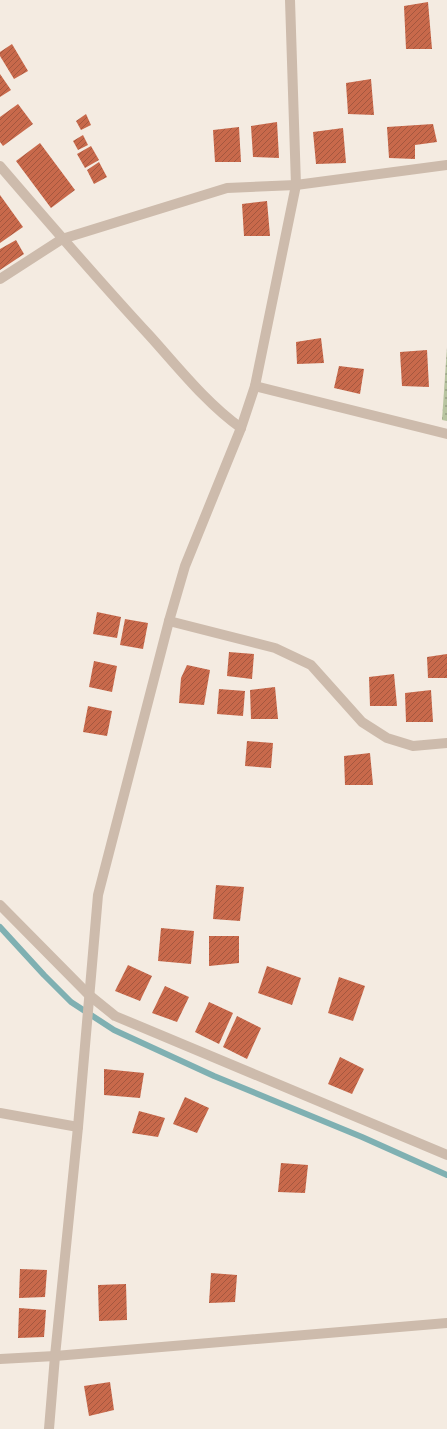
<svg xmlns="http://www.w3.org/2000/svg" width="447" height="1429" viewBox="0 0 447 1429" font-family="Signika,sans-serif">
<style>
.grass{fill:url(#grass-dots)}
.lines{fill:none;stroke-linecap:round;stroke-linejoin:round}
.stream{stroke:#7fb0b2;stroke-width:6}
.building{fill:url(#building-hatch)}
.minor{stroke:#cdbbac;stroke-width:10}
</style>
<defs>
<pattern id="grass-dots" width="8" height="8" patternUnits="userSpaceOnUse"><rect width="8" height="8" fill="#b8c4a0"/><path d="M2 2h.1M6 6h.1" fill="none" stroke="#97a083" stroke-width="1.8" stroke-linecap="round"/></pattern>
<pattern id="building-hatch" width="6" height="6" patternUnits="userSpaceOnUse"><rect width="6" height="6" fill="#c8694b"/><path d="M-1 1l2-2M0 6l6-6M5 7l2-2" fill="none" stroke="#a4573f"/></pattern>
</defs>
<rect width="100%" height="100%" fill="#f4ebe1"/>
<polygon class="grass" points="447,347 447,421 442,420"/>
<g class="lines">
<polyline class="stream" points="0,927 44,975 71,1002 114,1030 214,1076 362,1137 447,1175"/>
</g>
<g class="building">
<polygon points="428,2 432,49 406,49 404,6"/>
<polygon points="12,44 28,71 14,79 0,56 0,52"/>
<polygon points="0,74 11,90 0,97"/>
<polygon points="371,79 374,115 348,114 346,83"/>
<polygon points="18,104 33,124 3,146 0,142 0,117"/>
<polygon points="86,114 91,125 81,130 76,121"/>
<polygon points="277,122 279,158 253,157 251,126"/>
<polygon points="433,124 437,142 415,145 415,159 389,158 387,127"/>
<polygon points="239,127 241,162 215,162 213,130"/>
<polygon points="343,128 346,163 316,164 313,132"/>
<polygon points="83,135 88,145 78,150 73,141"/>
<polygon points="40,143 75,190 51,208 16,161"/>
<polygon points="91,146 99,160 85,168 77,154"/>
<polygon points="99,162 107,177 94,184 87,170"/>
<polygon points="0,195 23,227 0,243"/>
<polygon points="267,201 270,236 244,236 242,204"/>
<polygon points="16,240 24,254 0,270 0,249"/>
<polygon points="321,338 324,363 297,364 296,342"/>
<polygon points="427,350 429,387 402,386 400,352"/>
<polygon points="339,366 364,369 360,394 334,388"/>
<polygon points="97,612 121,617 117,638 93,634"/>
<polygon points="125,619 148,623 143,649 120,645"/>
<polygon points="229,652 254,654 252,679 227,676"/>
<polygon points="447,654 447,678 428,678 427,657"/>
<polygon points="94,661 117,666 112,692 89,687"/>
<polygon points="187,665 210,670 204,705 179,703 181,678"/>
<polygon points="394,674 397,706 370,706 369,677"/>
<polygon points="275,687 278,719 251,719 250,690"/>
<polygon points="219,689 245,691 243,716 217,714"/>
<polygon points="431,690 433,722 406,722 405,693"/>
<polygon points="88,706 112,711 107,736 83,732"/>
<polygon points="247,741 273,743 271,768 245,766"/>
<polygon points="370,753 373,785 345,785 344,756"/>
<polygon points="216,885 244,887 240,921 213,919"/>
<polygon points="161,928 194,931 191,964 158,961"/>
<polygon points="209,936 239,936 239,963 209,966"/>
<polygon points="128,965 152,976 140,1001 115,991"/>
<polygon points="267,966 301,978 292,1005 258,993"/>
<polygon points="339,977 365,986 353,1021 328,1013"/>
<polygon points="165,986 189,997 177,1022 152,1013"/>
<polygon points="209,1002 233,1013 219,1044 195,1032"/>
<polygon points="237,1016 261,1028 247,1059 223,1047"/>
<polygon points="340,1057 364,1069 352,1094 328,1084"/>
<polygon points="104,1069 144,1073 140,1098 104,1095"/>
<polygon points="185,1097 209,1108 197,1133 173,1124"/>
<polygon points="139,1111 165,1118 158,1137 132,1133"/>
<polygon points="281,1163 308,1165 305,1193 278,1192"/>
<polygon points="20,1269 47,1270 45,1297 19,1298"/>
<polygon points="211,1273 237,1275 235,1302 209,1303"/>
<polygon points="126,1284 127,1320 99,1321 98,1285"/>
<polygon points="19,1308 46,1310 44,1337 18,1338"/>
<polygon points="110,1382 114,1410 89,1416 84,1386"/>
</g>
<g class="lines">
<g class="minor">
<path d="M0 166C49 223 98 280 149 335 178 367 206 403 241 428"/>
<polyline points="0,279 62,239 227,188 296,185 447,165"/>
<polyline points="255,386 447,434"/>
<polyline points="169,621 275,648 311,665 362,722 387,738 413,746 447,743"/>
<polyline points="0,905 89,995 115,1016 447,1155"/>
<polyline points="0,1113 78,1127"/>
<polyline points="0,1359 55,1356 447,1323"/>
<polyline points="49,1429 55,1356 78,1127 98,895 169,621 185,566 241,428 255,386 296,185 290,0"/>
</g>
</g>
</svg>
